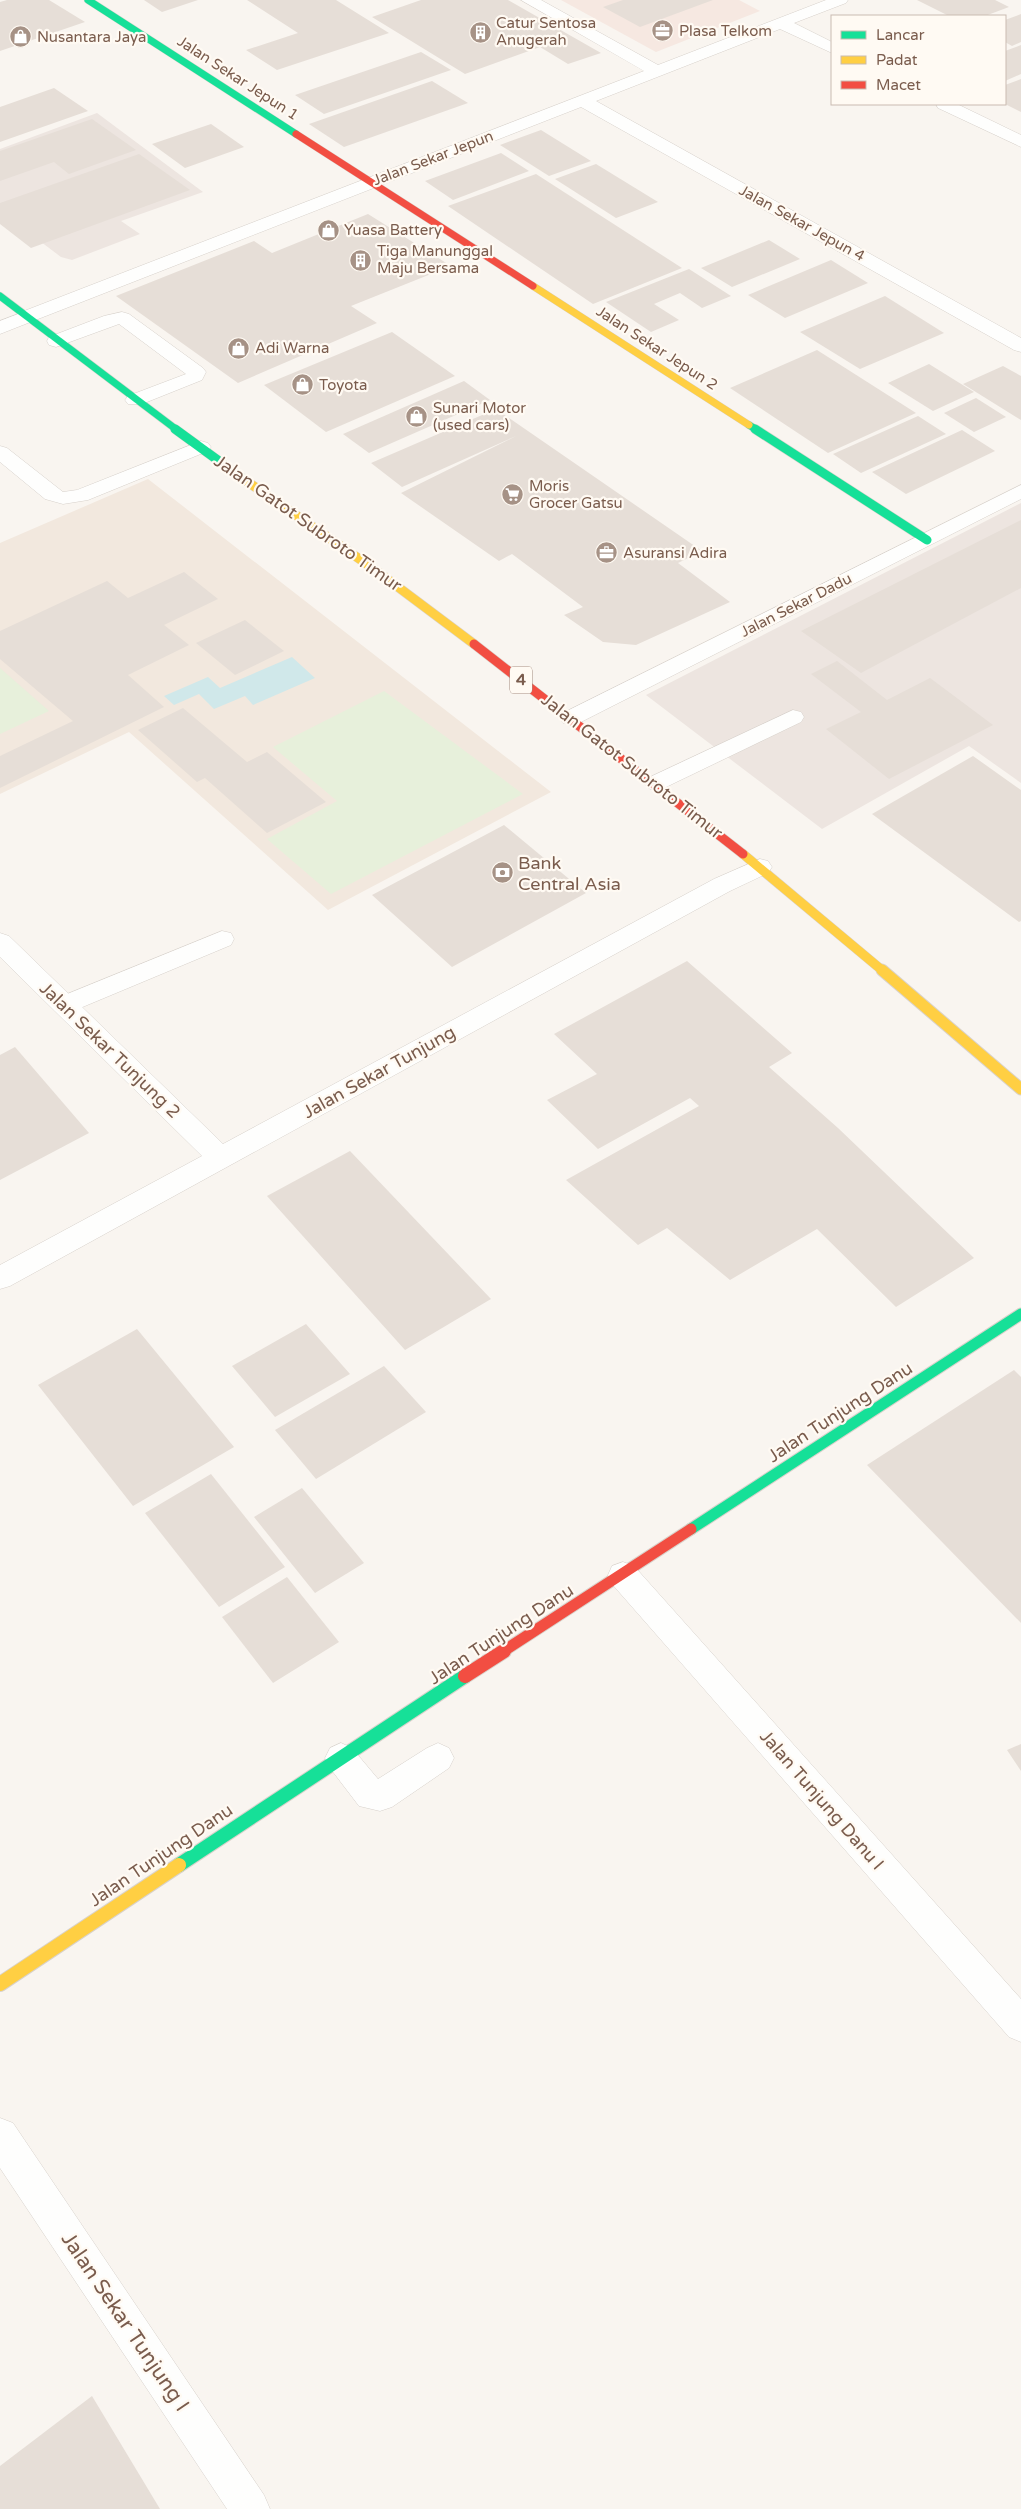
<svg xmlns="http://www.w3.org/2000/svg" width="1021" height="2509" viewBox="0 0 1021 2509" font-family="'Varela Round',sans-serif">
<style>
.residential{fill:#f2e8de}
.commercial{fill:#f6e8e1}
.industrial{fill:#ede5e0}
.green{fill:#e7f0db}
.water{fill:#d0e8ea}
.building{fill:#e6ded7}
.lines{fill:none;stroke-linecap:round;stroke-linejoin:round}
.lane-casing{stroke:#d7d1cb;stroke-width:1}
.street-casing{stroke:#d7d1cb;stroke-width:1}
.fast-far3-casing{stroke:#d9d2cb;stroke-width:8}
.fast-far2-casing{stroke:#d9d2cb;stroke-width:10}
.fast-far1-casing{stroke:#d9d2cb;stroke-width:13}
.fast-casing{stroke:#d9d2cb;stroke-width:16}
.slow-far3-casing{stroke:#d9d2cb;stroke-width:8}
.slow-far2-casing{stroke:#d9d2cb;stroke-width:10}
.slow-far1-casing{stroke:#d9d2cb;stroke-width:13}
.slow-casing{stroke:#d9d2cb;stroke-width:16}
.jam-far3-casing{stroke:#d9d2cb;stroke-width:8}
.jam-far2-casing{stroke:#d9d2cb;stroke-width:10}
.jam-far1-casing{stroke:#d9d2cb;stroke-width:13}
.jam-casing{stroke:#d9d2cb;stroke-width:16}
.lane{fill:#fefefd;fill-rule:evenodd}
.street{fill:#fefefd;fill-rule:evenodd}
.fast-far3{stroke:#16e098;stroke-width:7}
.fast-far2{stroke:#16e098;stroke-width:9}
.fast-far1{stroke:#16e098;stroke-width:11}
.fast{stroke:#16e098;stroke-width:14}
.slow-far3{stroke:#ffcf43;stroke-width:7}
.slow-far2{stroke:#ffcf43;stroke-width:9}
.slow-far1{stroke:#ffcf43;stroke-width:11}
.slow{stroke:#ffcf43;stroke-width:14}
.jam-far3{stroke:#f24e42;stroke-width:7}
.jam-far2{stroke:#f24e42;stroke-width:9}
.jam-far1{stroke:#f24e42;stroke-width:11}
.jam{stroke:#f24e42;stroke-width:14}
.labels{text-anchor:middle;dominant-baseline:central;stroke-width:4.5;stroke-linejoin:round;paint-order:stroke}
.far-poi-label{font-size:15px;fill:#7a5c4d;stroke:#fffaf3;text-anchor:start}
.far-street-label{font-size:15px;fill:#7a5c4d;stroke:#fffaf3}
.shield{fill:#fffaf3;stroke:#a28b7f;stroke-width:1}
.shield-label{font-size:16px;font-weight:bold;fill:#7a5c4d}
.street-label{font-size:18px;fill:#7a5c4d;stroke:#fffaf3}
.poi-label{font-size:18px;fill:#7a5c4d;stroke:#fffaf3;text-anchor:start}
.near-street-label{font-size:21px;fill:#7a5c4d;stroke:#fffaf3}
</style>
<rect width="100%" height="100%" fill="#f9f5f0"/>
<polygon class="residential" points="148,479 551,792 328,910 129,732 0,794 0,543"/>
<polygon class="commercial" points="561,0 739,0 760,11 656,52"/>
<g class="industrial">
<polygon points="97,113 203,192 121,221 140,234 72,260 61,257 0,211 0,149"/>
<polygon points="1021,503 1021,783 969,746 822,829 646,695"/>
</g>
<g class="green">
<polygon points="0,668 49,711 0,734"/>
<polygon points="384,691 523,794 331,894 267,839 337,801 273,747"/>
</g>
<polygon class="water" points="292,657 315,678 253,705 245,696 214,709 199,694 174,705 164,696 208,677 220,688"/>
<g class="building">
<polygon points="7,0 49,0 85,22 0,51 0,2"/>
<polygon points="144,0 198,0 162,12"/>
<polygon points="247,0 336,0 389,33 277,70 246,50 298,33"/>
<polygon points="421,0 508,0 601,53 568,64 540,47 465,74 372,17"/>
<polygon points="623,0 713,0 640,27 603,7"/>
<polygon points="917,0 995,0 1009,7 985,16 949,16"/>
<polygon points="1021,14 1021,42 1012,46 1005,42 1005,20"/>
<polygon points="1021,45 1021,74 1005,81 1005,51"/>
<polygon points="421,52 451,70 324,114 295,95"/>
<polygon points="1021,79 1021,112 1005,104 1005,85"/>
<polygon points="432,81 468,103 344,147 309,124"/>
<polygon points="54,88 88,111 0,142 0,107"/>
<polygon points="92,119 136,150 69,174 54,162 0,181 0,151"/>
<polygon points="211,124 244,147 185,168 152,144"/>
<polygon points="541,130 591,161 549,176 500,145"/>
<polygon points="501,153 529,171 453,200 425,181"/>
<polygon points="139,154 190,190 31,248 0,224 0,203"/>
<polygon points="596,164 658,202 616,218 555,179"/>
<polygon points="536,174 682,268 593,304 448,206"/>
<polygon points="368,214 451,266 351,306 377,323 238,383 116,296 254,241 272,253"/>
<polygon points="769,240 800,259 732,287 701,268"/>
<polygon points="831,260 868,283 785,318 748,295"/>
<polygon points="689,269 731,296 702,308 680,293 654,304 679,320 651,332 606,302"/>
<polygon points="885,296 944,333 860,369 800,332"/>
<polygon points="392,332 455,376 326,432 264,385"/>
<polygon points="817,350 916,413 828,453 730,388"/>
<polygon points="929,364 974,392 933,411 888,383"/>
<polygon points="1003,366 1021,376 1021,420 963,384"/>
<polygon points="464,381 490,400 369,453 343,434"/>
<polygon points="976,398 1006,417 974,432 944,413"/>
<polygon points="496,409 702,551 678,563 730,602 636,645 603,642 564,615 583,607 512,554 499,561 401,493 516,436 402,487 371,463"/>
<polygon points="918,416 946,434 861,473 833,454"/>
<polygon points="962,430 995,451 906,494 872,472"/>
<polygon points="1021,520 1021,588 861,673 801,631"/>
<polygon points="184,572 218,599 164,625 189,645 128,675 164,707 0,788 0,756 73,721 0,659 0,631 107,581 128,598"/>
<polygon points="245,620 284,651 235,675 196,643"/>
<polygon points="837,661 887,700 930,678 993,725 889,779 826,729 861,712 811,674"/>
<polygon points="183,708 247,762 267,752 326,802 267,833 205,778 197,782 138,730"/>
<polygon points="973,756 1021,790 1021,921 1019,922 872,814"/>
<polygon points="504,825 586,893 452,967 372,895"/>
<polygon points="687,961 792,1053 769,1067 838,1128 974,1258 896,1307 817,1229 730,1280 667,1228 638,1245 566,1180 699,1106 690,1098 598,1149 547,1100 597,1074 554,1034"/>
<polygon points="15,1047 89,1133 0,1180 0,1055"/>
<polygon points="350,1151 491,1299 405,1350 267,1196"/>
<polygon points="306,1324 350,1374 275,1417 232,1366"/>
<polygon points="137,1329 234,1447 133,1506 38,1385"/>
<polygon points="384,1366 426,1412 316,1479 275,1430"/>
<polygon points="1014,1370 1021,1377 1021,1623 867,1465"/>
<polygon points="211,1474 285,1567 219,1607 145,1513"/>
<polygon points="302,1488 364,1563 315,1593 254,1517"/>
<polygon points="287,1577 339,1642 273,1683 222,1617"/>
<polygon points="1021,1744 1021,1771 1007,1750"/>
<polygon points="92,2396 160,2509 0,2509 0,2466"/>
</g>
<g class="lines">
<defs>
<g id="lane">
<polygon points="26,311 33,313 35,317 33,321 0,334 0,321"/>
<polygon points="122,312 129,314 203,368 206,372 202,380 142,404 128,404 125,400 128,396 186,374 119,324 56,347 49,345 47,341 49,337 104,316"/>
<polygon points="201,441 208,443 211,447 208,451 88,500 63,504 45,499 0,462 0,446 7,448 63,492 77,490"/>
<polygon points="793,710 801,712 804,717 801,722 664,788 656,791 648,788 644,783 648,778"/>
<polygon points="222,931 231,933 234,939 231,945 73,1011 64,1014 55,1011 51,1005 55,999"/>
<polygon points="341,1743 352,1748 378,1779 427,1748 438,1743 449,1748 454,1758 449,1768 392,1807 380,1811 359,1806 330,1768 325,1758 330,1748"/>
</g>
<g id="street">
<polygon points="521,0 541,0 658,65 826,0 848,0 846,3 794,23 832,42 832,53 780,29 596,101 1021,338 1021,352 1014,350 581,107 33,321 19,321 17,317 19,313 644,71"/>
<polygon points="936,104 957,104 1021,135 1021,147 938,108"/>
<polygon points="1021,485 1021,499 579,723 571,725 563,723 560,718 563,713"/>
<polygon points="760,859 768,861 772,867 768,873 730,891 10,1286 0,1289 0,1265 202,1156 0,957 0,933 9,936 223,1144 714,879"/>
<polygon points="623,1562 634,1566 1021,1999 1021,2042 1009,2037 612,1584 608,1575 612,1566"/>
<polygon points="0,2118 13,2123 264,2495 270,2509 227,2509 0,2168"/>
</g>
<g id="fast-far3">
<polyline points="88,0 296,134"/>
<polyline points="0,296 177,430"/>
<polyline points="749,425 757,430"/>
</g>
<g id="fast-far2">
<polyline points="175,429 245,480"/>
<polyline points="755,429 927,540"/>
</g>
<polyline id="fast-far1" points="691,1529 1021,1314"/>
<polyline id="fast" points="179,1865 465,1676"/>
<polyline id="slow-far3" points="533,286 749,425"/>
<g id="slow-far2">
<polyline points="245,480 374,569 474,644"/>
<polyline points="743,854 883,971"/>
</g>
<polyline id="slow-far1" points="882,970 1021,1089"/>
<polyline id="slow" points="0,1984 179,1865"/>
<polyline id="jam-far3" points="296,134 533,286"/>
<polyline id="jam-far2" points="474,644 743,854"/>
<polyline id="jam-far1" points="502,1652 691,1529"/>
<polyline id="jam" points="465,1676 504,1651"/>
</defs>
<use href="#lane" class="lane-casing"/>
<use href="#street" class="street-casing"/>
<use href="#fast-far3" class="fast-far3-casing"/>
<use href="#fast-far2" class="fast-far2-casing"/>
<use href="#fast-far1" class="fast-far1-casing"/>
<use href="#fast" class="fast-casing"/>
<use href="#slow-far3" class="slow-far3-casing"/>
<use href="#slow-far2" class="slow-far2-casing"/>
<use href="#slow-far1" class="slow-far1-casing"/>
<use href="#slow" class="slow-casing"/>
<use href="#jam-far3" class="jam-far3-casing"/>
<use href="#jam-far2" class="jam-far2-casing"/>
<use href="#jam-far1" class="jam-far1-casing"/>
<use href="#jam" class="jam-casing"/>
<use href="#lane" class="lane"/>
<use href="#street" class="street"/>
<use href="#fast-far3" class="fast-far3"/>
<use href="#fast-far2" class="fast-far2"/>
<use href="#fast-far1" class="fast-far1"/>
<use href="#fast" class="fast"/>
<use href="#slow-far3" class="slow-far3"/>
<use href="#slow-far2" class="slow-far2"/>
<use href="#slow-far1" class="slow-far1"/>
<use href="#slow" class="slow"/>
<use href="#jam-far3" class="jam-far3"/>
<use href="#jam-far2" class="jam-far2"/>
<use href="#jam-far1" class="jam-far1"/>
<use href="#jam" class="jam"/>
</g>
<defs>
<symbol id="office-disc" viewBox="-11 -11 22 22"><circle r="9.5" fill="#a69286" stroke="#fffaf3"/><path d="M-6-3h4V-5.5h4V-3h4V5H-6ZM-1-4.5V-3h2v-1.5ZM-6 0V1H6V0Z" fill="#fff"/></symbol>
<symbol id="building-disc" viewBox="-11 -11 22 22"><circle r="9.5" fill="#a69286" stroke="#fffaf3"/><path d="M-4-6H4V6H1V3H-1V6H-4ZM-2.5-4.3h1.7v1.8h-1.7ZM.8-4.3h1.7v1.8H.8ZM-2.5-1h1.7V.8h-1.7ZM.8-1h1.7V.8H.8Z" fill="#fff"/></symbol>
<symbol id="shop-disc" viewBox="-11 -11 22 22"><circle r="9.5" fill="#a69286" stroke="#fffaf3"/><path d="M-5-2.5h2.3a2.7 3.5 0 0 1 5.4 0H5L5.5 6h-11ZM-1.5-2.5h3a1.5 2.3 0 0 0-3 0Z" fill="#fff"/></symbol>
<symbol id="supermarket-disc" viewBox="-11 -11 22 22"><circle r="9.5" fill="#a69286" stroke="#fffaf3"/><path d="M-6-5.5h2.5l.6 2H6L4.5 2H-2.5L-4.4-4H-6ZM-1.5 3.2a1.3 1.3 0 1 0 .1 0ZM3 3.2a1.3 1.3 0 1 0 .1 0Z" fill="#fff"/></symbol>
<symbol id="bank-disc" viewBox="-11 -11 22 22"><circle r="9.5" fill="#a69286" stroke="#fffaf3"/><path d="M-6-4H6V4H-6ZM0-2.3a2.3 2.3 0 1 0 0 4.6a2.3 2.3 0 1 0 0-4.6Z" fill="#fff"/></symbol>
</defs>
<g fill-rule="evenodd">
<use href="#office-disc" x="650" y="18" width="25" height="25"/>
<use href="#building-disc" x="468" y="20" width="25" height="25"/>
<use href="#shop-disc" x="8" y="24" width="25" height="25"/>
<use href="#shop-disc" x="316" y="218" width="25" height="25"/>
<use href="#building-disc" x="348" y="248" width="25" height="25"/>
<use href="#shop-disc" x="226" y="336" width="25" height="25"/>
<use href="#shop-disc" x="290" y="372" width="25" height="25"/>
<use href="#shop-disc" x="404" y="404" width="25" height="25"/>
<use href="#supermarket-disc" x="500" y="482" width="25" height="25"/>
<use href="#office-disc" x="594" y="540" width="25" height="25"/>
<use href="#bank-disc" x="490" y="860" width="25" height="25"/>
</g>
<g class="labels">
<g class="far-poi-label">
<text x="496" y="23">Catur Sentosa<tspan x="496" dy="17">Anugerah</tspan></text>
<text x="679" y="31">Plasa Telkom</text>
<text x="37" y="37">Nusantara Jaya</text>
<text x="344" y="230">Yuasa Battery</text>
<text x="377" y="251">Tiga Manunggal<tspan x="377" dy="17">Maju Bersama</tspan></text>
<text x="255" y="348">Adi Warna</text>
<text x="319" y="385">Toyota</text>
<text x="433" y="408">Sunari Motor<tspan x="433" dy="17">(used cars)</tspan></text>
<text x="529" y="486">Moris<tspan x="529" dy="17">Grocer Gatsu</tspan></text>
<text x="623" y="553">Asuransi Adira</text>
</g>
<g class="far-street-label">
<text transform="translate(238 78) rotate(33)">Jalan Sekar Jepun 1</text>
<text transform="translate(433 158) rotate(-21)">Jalan Sekar Jepun</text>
<text transform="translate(802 223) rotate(29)">Jalan Sekar Jepun 4</text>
<text transform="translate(657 348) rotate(33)">Jalan Sekar Jepun 2</text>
<text transform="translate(796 605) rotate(-27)">Jalan Sekar Dadu</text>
</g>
<rect class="shield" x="510" y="666.5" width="22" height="27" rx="4"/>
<g class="shield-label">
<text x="521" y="680">4</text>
</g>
<g class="street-label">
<text transform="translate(308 523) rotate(35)">Jalan Gatot Subroto Timur</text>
<text transform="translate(632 766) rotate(38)">Jalan Gatot Subroto Timur</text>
<text transform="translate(110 1050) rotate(44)">Jalan Sekar Tunjung 2</text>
<text transform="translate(379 1072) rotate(-29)">Jalan Sekar Tunjung</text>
<text transform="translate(840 1412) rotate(-33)">Jalan Tunjung Danu</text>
<text transform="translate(501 1634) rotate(-33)">Jalan Tunjung Danu</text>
<text transform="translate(822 1800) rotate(49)">Jalan Tunjung Danu I</text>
<text transform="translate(161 1855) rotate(-34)">Jalan Tunjung Danu</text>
</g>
<g class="poi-label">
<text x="518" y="863">Bank<tspan x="518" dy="21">Central Asia</tspan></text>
</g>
<g class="near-street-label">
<text transform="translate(125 2322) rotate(56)">Jalan Sekar Tunjung I</text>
</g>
</g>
<rect x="831" y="15" width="175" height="90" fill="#fffaf3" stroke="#cabbb1"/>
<rect x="841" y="31" width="25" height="8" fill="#16e098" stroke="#cabbb1"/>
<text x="876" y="40" font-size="15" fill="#7a5c4d">Lancar</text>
<rect x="841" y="56" width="25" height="8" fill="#ffcf43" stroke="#cabbb1"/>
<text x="876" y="65" font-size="15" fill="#7a5c4d">Padat</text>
<rect x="841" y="81" width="25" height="8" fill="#f24e42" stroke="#cabbb1"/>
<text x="876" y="90" font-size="15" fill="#7a5c4d">Macet</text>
</svg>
